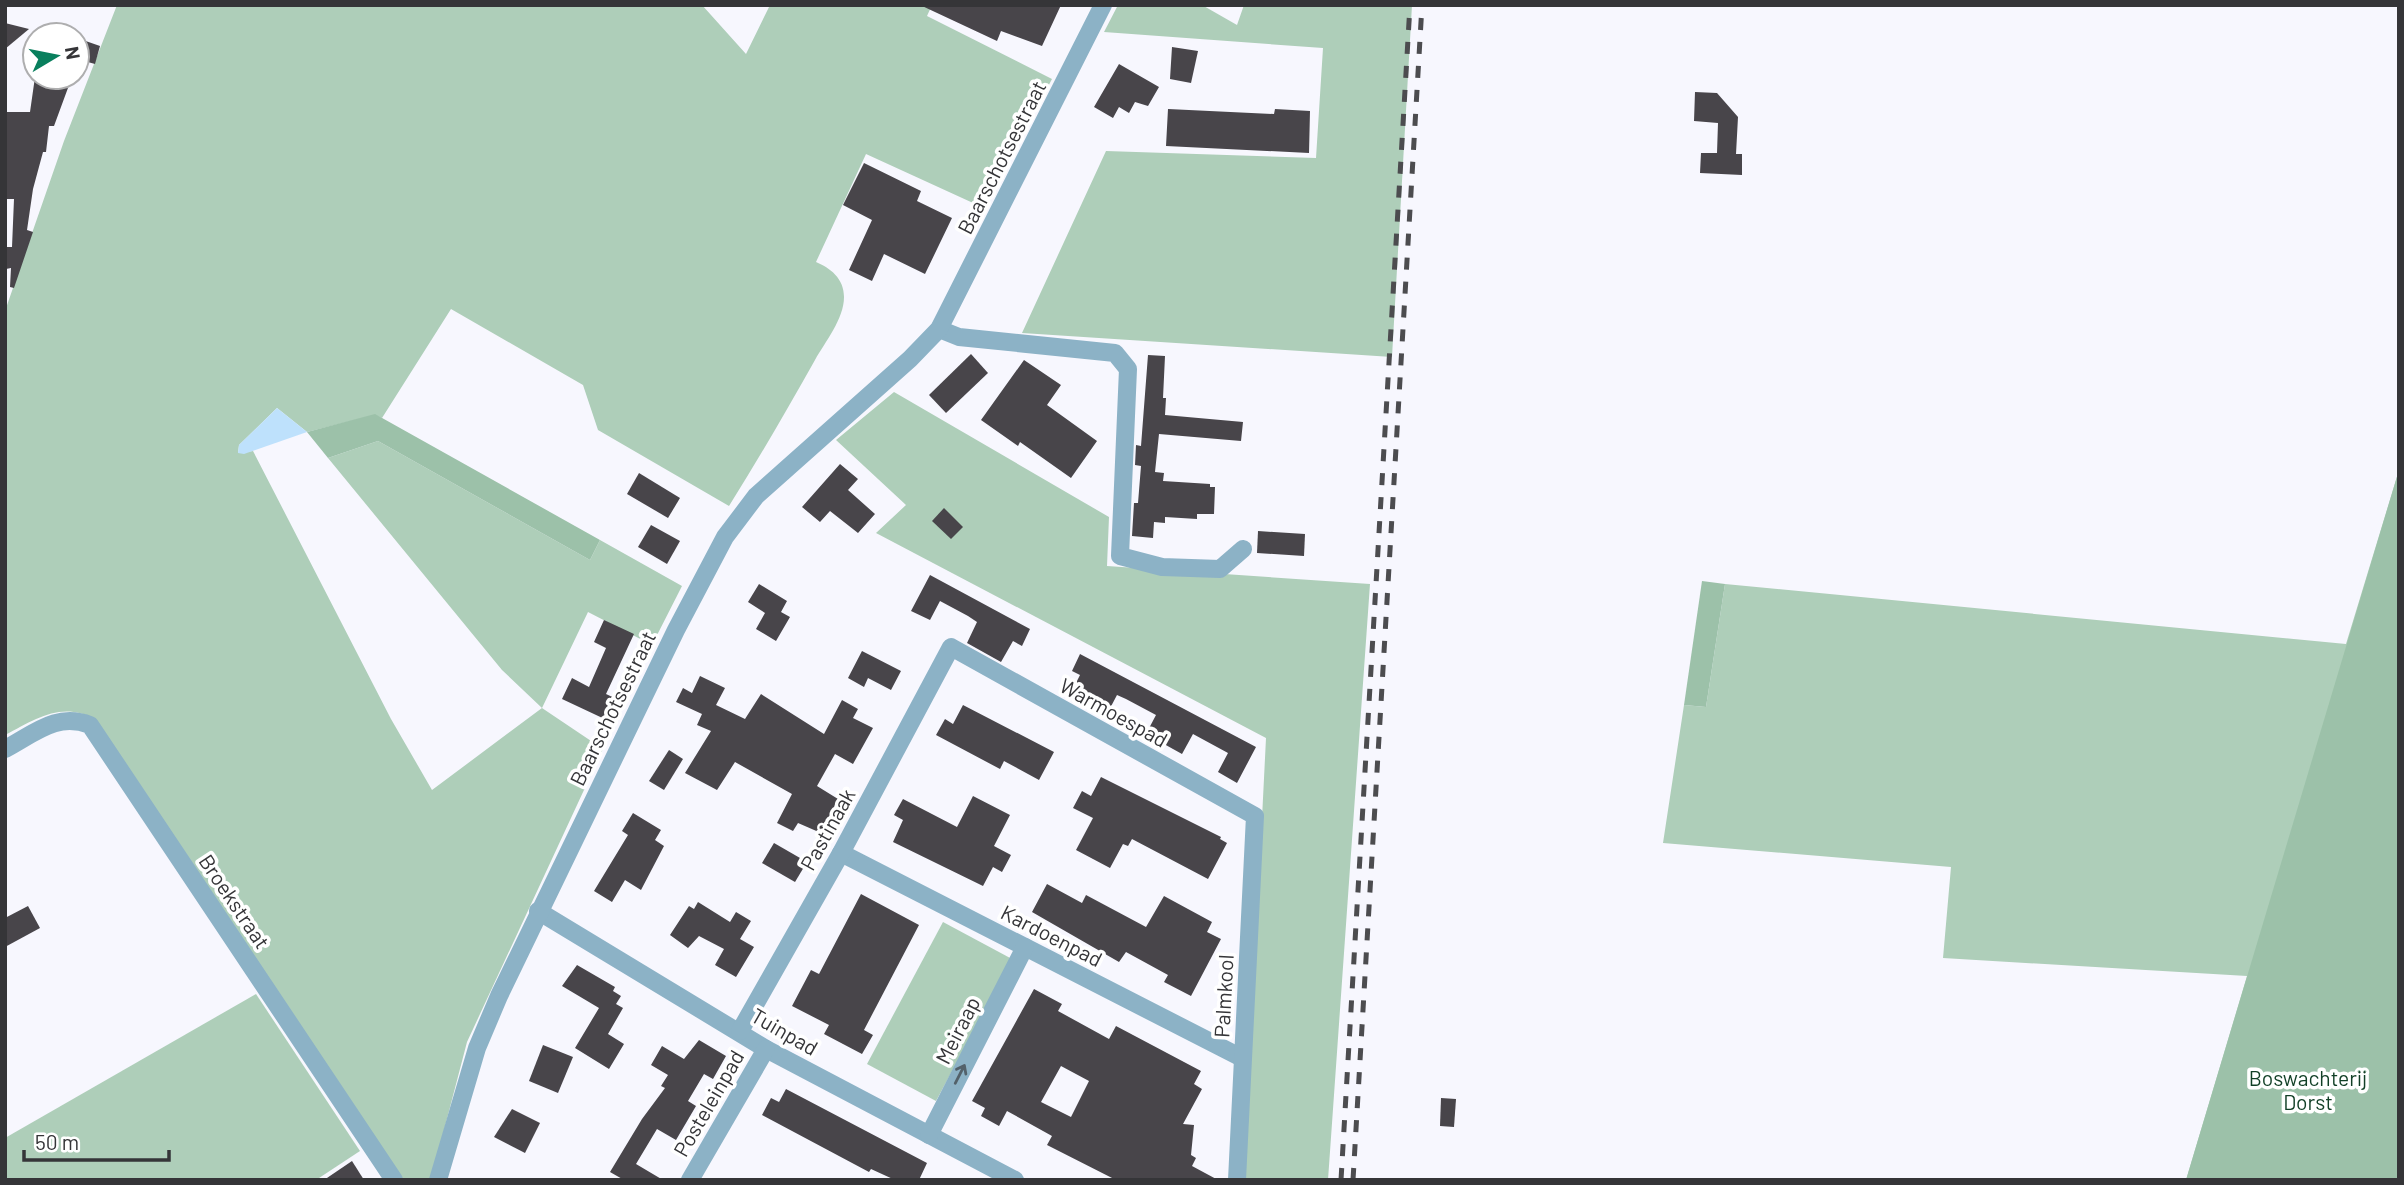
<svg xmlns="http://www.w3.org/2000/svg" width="2404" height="1185" viewBox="0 0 2404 1185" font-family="Barlow,sans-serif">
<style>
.green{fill:#aeceb9}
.forest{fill:#9cc1a9}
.water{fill:#bee1fc}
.building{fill:#48454a;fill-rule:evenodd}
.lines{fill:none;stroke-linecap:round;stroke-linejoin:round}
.street{stroke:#8cb2c6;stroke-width:18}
.rail{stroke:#4c4c4f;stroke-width:5;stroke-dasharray:12 12;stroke-linecap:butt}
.oneway{stroke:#53616a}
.labels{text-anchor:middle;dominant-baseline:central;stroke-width:7;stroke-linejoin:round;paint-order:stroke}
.street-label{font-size:21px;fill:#353538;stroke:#fff}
.park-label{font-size:21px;fill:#113f26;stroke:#fff}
</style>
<rect width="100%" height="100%" fill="#f7f7fe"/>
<g class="green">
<path d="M117 5H702L746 54 770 5H932L927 16 1052 79 984 208 866 154 816 262C830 268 844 278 844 297 844 319 825 342 815 360 787 410 759 458 729 506L598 430 583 385 451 309 382 418 375 415 307 432 277 408 239 445 238 453 253 451 391 719 432 790 542 708 502 670 328 458 378 441 590 560 600 540 682 586 652 645 588 612 542 708 603 749 467 1042 431 1180H399L95 719C61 701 36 719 5 735V311L64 141Z"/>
<polygon points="1118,5 1202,5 1237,25 1244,5 1412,5 1392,357 1022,333 1106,151 1316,158 1323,48 1104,32"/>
<polygon points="894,392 1109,517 1107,566 1370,584 1328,1180 1244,1180 1266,738 876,533 906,505 836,440"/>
<polygon points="2399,470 2399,1180 2186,1180 2247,976 1943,958 1951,867 1663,843 1684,705 1706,707 1725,584 2346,644"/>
<polygon points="943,922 1012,959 936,1101 867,1064"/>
<polygon points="256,994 360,1151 316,1180 5,1180 5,1138"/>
</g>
<g class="forest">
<polygon points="375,414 600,540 590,560 378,441 328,458 307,432"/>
<polygon points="2399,470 2399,1180 2186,1180"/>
<polygon points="1702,581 1725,584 1706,707 1684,705"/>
</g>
<polygon class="water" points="277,408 307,432 244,454 238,453 239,445"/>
<g class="building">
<polygon points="920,5 1061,5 1042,46 1001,31 997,41"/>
<polygon points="5,23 29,29 5,49"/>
<polygon points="77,38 100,46 95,64 77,59"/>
<polygon points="1172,47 1198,51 1191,83 1170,79"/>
<polygon points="1119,64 1159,87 1148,106 1135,102 1129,113 1119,107 1113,118 1094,107"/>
<polygon points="35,77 72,77 54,126 49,126 46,152 43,152 33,189 27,230 33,232 14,288 10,287 11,268 6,269 6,247 12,247 14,199 7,199 5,187 5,112 30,112"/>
<polygon points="1695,92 1717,93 1738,117 1736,154 1742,154 1742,175 1700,173 1701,153 1717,153 1718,123 1694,121"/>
<polygon points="1168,109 1274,114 1275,109 1310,111 1309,153 1166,146"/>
<polygon points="864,163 921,191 917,201 952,218 925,274 884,254 872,281 849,270 872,220 843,205"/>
<polygon points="971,354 988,373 946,413 929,395"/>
<polygon points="1148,355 1165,356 1163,398 1166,398 1165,415 1243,422 1241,441 1159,434 1155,472 1164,473 1163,481 1210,484 1210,487 1215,487 1214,514 1197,514 1197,519 1165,517 1165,523 1154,522 1153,538 1132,536 1134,503 1138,503 1141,466 1135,465 1136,445 1141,446"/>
<polygon points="1024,360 1061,385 1047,405 1097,441 1071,478 1020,442 1018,446 981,420"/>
<polygon points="840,464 858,479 848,490 875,514 858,533 830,511 820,522 802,507"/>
<polygon points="639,473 680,498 668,518 627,494"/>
<polygon points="944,508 963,527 951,539 932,521"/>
<polygon points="651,525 680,541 667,564 638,547"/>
<polygon points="1258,531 1305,534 1304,556 1257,553"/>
<polygon points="930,575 1030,629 1022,646 1013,641 1001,662 967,643 977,622 968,616 940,601 930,620 911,611"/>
<polygon points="759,584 787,601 781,612 790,617 776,641 756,629 765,613 748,602"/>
<polygon points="604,620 634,634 606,694 621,701 611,722 562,699 572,678 589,687 606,648 594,642"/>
<polygon points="862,651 901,671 891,690 868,678 864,687 848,678"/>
<polygon points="1080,654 1256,747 1237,783 1218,772 1228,753 1193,734 1182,754 1146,734 1156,715 1126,699 1117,695 1107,714 1070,695 1080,675 1072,671"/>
<polygon points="700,676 725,688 716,705 745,719 761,694 824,734 842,700 858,709 853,718 873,728 853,764 835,754 817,786 838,799 821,833 798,823 793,831 777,823 792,794 735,762 717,790 685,773 711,731 697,725 702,714 676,702 683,688 692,693"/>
<polygon points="963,705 1054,752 1039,780 1004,761 1000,769 936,735 945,719 953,724"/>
<polygon points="669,750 683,759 664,790 649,781"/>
<polygon points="1101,777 1221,837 1220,839 1227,843 1208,879 1132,839 1128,846 1123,844 1110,868 1076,850 1093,818 1073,808 1082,791 1091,796"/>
<polygon points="973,796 1010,815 994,846 1011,855 1002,872 993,867 983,886 893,842 903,820 894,815 903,799 957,827"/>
<polygon points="633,813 661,830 655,840 664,846 641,890 625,880 612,902 594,891 628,835 622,831"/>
<polygon points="774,843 807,862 795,882 762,863"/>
<polygon points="1047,884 1082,903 1086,895 1146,927 1164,896 1212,922 1207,932 1221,939 1191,996 1164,982 1168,975 1126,952 1119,962 1032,912"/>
<polygon points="861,894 919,925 864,1030 873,1035 862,1054 824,1034 829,1025 792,1006 811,970 819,974"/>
<polygon points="698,902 730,922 736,912 751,921 740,939 754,947 736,977 715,965 724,949 699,936 688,948 670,935 689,906 694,909"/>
<polygon points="28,906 40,928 5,947 5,918"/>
<polygon points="577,965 615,987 613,991 621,996 616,1004 623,1008 608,1034 624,1044 609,1069 575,1048 599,1008 562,986"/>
<path d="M1034 989 1062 1004 1058 1011 1109 1039 1116 1026 1201 1071 1194 1084 1202 1089 1183 1124 1194 1125 1191 1155 1196 1158 1192 1166 1218 1180H1116L1047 1145 1052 1136 1007 1111 999 1126 981 1116 985 1108 972 1101ZM1061 1066 1089 1081 1071 1117 1041 1102Z"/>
<polygon points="699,1040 726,1056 713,1079 704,1074 688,1101 696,1106 676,1140 657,1129 636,1164 663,1180 624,1180 610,1172 642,1119 665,1088 661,1086 668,1075 651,1065 662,1046 684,1059"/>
<polygon points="543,1045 573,1057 558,1093 529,1081"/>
<polygon points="786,1089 927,1163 919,1180 895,1180 871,1169 869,1172 762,1115 771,1098 779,1102"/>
<polygon points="1441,1098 1456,1099 1454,1127 1440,1126"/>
<polygon points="512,1109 540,1123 525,1153 494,1137"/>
<polygon points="352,1161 364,1180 324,1180"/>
</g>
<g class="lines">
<g class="street">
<polyline points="939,329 959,337 1115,353 1128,369 1120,556 1162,567 1220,569 1243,549"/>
<path d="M5 749C35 733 57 712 90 725L394 1180"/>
<polyline points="841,853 1242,1058"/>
<polyline points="538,911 766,1049 1015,1180"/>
<polyline points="740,1031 841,853 951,647 1255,816 1237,1180"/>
<polyline points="929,1135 1025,947"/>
<polyline points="438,1180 477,1048 499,996 676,630 725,537 756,496 910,359 939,329 1103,5"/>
<polyline points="690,1180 766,1049"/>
</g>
<g class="rail">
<polyline points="1341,1180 1410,5"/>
<polyline points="1353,1180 1422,5"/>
</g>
</g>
<defs><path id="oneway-shaft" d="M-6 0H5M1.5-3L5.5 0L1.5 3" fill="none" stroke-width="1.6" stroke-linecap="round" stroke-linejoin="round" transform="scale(1.75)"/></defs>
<use class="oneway" href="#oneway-shaft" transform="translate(960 1074) rotate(-63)"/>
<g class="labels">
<g class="street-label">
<text transform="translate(1001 157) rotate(-63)">Baarschotsestraat</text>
<text transform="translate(612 708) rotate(-64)">Baarschotsestraat</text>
<text transform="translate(1114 712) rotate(29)">Warmoespad</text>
<text transform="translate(827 829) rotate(-61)">Pastinaak</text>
<text transform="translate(235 901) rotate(56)">Broekstraat</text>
<text transform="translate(1052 935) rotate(27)">Kardoenpad</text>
<text transform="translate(1223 996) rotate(-87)">Palmkool</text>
<text transform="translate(957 1030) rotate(-63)">Meiraap</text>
<text transform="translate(785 1031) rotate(30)">Tuinpad</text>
<text transform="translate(708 1103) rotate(-60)">Posteleinpad</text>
</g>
<g class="park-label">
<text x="2308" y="1077">Boswachterij<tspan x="2308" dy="24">Dorst</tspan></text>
</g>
</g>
<rect width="2404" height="1185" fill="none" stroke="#353538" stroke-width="14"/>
<g transform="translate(56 56) rotate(80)"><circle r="33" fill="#ffffff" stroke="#aeaeaf" stroke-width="2"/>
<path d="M0-5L12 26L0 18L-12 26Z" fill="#097f5d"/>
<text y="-10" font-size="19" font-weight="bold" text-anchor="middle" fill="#353538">N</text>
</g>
<path d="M24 1150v10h145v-10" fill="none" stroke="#353538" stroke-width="3.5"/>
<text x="35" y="1150" font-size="21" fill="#353538" stroke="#ffffff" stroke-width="5" paint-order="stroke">50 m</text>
</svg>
